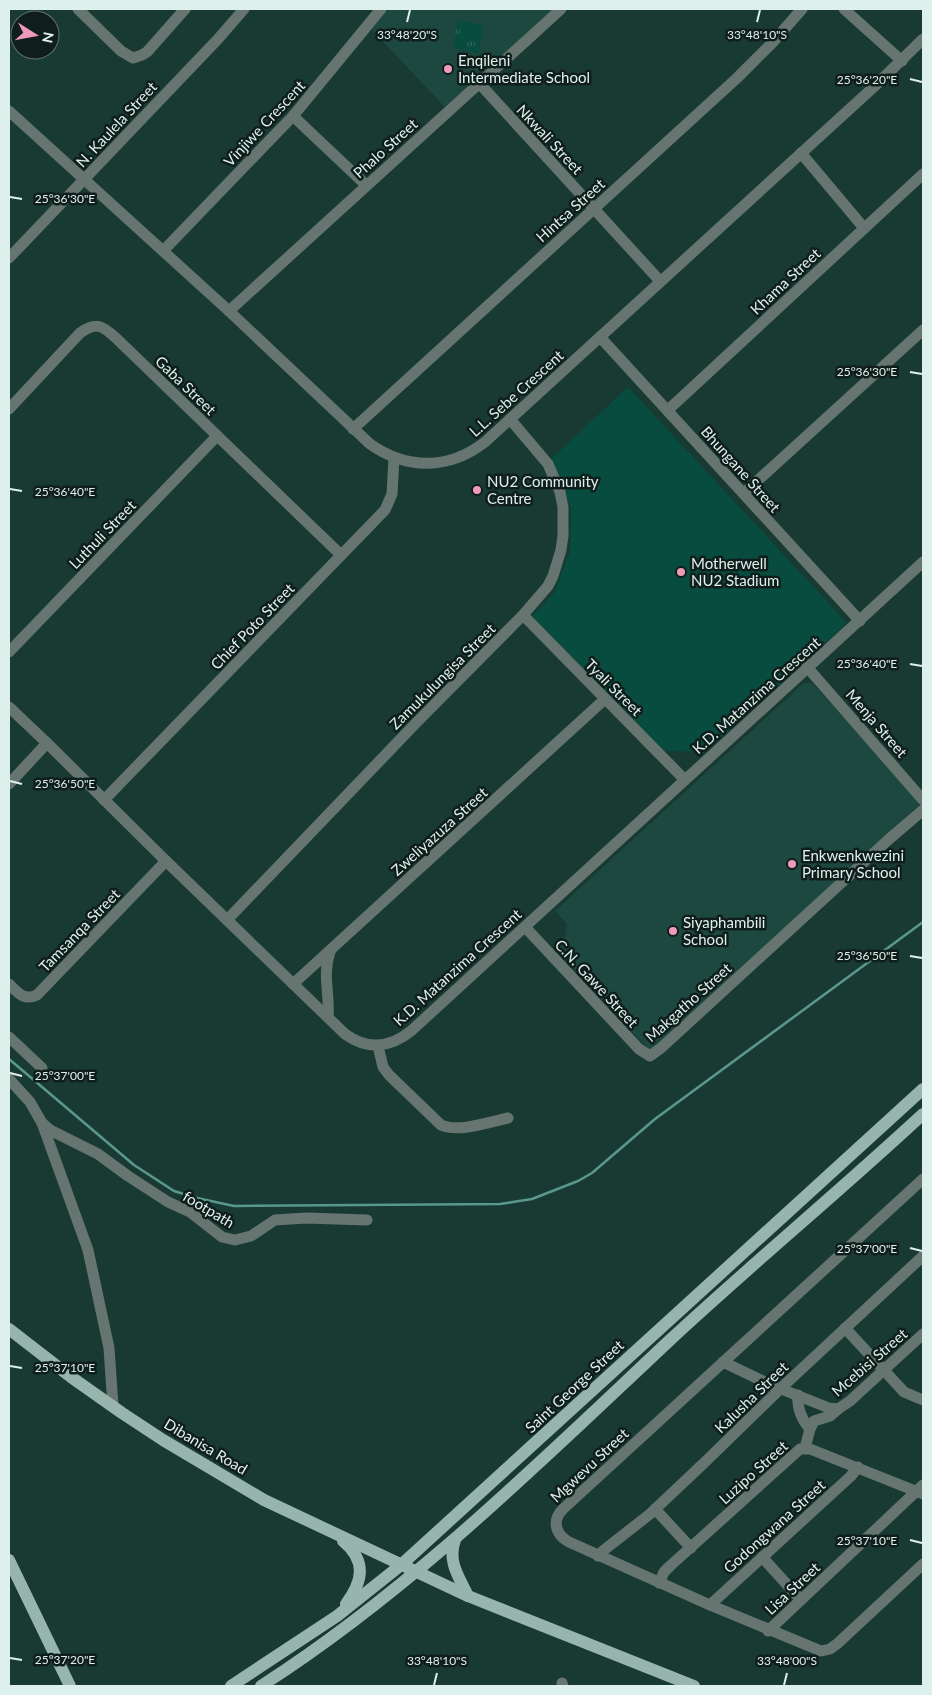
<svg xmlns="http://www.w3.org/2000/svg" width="932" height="1695" viewBox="0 0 932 1695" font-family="Lato,sans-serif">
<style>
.built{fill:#1d483f}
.grass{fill:url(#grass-tufts)}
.pitch{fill:#084b3f}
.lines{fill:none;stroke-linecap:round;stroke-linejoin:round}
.stream{stroke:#59988c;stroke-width:2.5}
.minor{stroke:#667570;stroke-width:11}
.major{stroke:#97b5ad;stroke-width:12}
.ticks{fill:none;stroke:#def0eb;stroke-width:2}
.poi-dot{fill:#ef9ab8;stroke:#101e1b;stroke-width:2}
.labels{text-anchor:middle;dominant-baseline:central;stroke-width:5;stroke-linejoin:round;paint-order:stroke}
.poi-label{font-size:15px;fill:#def0eb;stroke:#101e1b;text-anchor:start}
.street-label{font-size:15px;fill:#def0eb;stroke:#101e1b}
.ticks-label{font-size:12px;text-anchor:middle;fill:#def0eb;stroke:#101e1b;stroke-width:5;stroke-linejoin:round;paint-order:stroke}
</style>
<defs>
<pattern id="grass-tufts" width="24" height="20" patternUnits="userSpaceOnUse" patternTransform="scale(1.25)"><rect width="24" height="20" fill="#084b3f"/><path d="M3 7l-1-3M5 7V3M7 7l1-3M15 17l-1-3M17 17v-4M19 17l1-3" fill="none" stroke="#2c655b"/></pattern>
</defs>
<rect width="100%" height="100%" fill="#193a33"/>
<g class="built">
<polygon points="387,9 553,9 445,107 372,30"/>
<polygon points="804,683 812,683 921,803 650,1051 554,947 565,937 567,924 555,911"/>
</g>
<polygon class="grass" points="457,20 483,25 479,54 453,48"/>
<polygon class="pitch" points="628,387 847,623 705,752 664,751 532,616 554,593 570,551 571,508 551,459"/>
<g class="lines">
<polyline class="stream" points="9,1059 134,1165 174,1191 197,1198 234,1206 500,1204 532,1199 578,1181 592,1173 655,1119 923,922"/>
<g class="minor">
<polyline points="78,9 121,51 133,58 142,55 147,52 185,9"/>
<polyline points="844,9 902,61"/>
<polyline points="479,83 660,281"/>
<path d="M9 111 229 311 370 444C407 470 449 470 485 442L877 84 923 39"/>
<polyline points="293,116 366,185"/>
<polyline points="801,153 864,228"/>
<polyline points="163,251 293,116 381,9"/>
<polyline points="9,258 218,39 244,9"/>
<polyline points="229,311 561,9"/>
<polyline points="600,337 860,621"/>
<path d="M9 409 80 333C96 321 103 326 116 338L341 555"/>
<polyline points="668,410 923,174"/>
<polyline points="353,429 737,78 773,42 802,9"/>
<polyline points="744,493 923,330"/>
<polyline points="523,615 685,780"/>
<polyline points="9,652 217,436"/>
<polyline points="807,667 923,800"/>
<path d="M9 707 47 743 166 861 345 1034C367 1050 390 1048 411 1031L923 562"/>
<polyline points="9,784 47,743"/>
<polyline points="104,800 385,510 392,494 394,458"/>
<polyline points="227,920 415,724 523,615 548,586 553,576 561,550 563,536 563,507 560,492 548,464 510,419"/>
<polyline points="525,927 639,1049 650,1056 661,1048 888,840 923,810"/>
<path d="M9 984C18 993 24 1001 37 995L166 861"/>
<polyline points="293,984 605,699"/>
<path d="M328 1017C330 995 322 974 330 952"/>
<polyline points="9,1037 42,1068"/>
<path d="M378 1046 383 1067 389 1075 441 1125C459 1133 489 1122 508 1118"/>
<polyline points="9,1079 30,1102 42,1123 88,1250 109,1348 113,1406"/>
<polyline points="42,1123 50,1130 98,1154 128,1176 168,1202 190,1212 222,1237 235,1240 251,1236 275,1220 306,1218 367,1220"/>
<path d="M923 1179 563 1509C551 1521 556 1535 569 1542L710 1605 821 1651 830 1649 837 1644 923 1564"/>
<polyline points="845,1328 904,1392 923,1400"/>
<polyline points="723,1362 771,1385 829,1408 838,1409 850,1401 923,1334"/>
<path d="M798 1395C797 1408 801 1419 810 1429"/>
<polyline points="805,1448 810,1429 814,1421 830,1416 838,1409"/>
<polyline points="655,1509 691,1548"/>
<polyline points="598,1556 604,1550 650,1514 705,1462 780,1389 923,1256"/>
<polyline points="762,1557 801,1600"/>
<polyline points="659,1583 664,1572 670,1566 800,1449 810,1449 923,1494"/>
<polyline points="710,1605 851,1476 858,1467"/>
<polyline points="768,1631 923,1485"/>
<polyline points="562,1683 563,1686"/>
</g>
<g class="major">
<polyline points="9,1329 71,1377 122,1413 163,1440 264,1500 468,1596 694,1686"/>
<path d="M455 1540C447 1561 459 1577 468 1596"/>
<path d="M343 1541C367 1561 363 1581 346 1604"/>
<polyline points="9,1560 70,1686"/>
<polyline points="231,1686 337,1616 401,1565 923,1089"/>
<path d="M261 1686C412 1589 540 1462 670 1340 753 1263 840 1191 923 1114"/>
</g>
</g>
<path class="ticks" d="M407 22 410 10M757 22 760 10M910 79 922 82M10 197 22 199M910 372 922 374M10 489 22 491M910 664 922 666M10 781 22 784M910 956 922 958M10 1073 22 1076M910 1248 922 1251M10 1366 22 1368M910 1540 922 1543M10 1658 22 1660M434 1685 437 1673M784 1685 787 1673"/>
<g class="poi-dot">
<circle cx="448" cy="69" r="5"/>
<circle cx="477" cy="490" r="5"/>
<circle cx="681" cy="572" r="5"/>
<circle cx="792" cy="864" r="5"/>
<circle cx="673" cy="931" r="5"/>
</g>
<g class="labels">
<g class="poi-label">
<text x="458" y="60">Enqileni<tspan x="458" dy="17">Intermediate School</tspan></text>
<text x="487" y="481">NU2 Community<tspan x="487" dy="17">Centre</tspan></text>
<text x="691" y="563">Motherwell<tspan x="691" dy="17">NU2 Stadium</tspan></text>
<text x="802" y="855">Enkwenkwezini<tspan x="802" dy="17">Primary School</tspan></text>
<text x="683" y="922">Siyaphambili<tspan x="683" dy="17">School</tspan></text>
</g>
<g class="street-label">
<text transform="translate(264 123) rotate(-47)">Vinjiwe Crescent</text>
<text transform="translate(116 124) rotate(-47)">N. Kaulela Street</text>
<text transform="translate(550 139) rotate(47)">Nkwali Street</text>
<text transform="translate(385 148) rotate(-42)">Phalo Street</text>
<text transform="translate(570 210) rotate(-42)">Hintsa Street</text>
<text transform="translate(785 281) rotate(-43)">Khama Street</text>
<text transform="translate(186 385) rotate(44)">Gaba Street</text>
<text transform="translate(516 393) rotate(-42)">L.L. Sebe Crescent</text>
<text transform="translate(741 469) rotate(48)">Bhungane Street</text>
<text transform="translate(102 534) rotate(-46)">Luthuli Street</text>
<text transform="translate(252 626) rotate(-46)">Chief Poto Street</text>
<text transform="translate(442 676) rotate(-45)">Zamukulungisa Street</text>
<text transform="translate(614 687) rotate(45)">Tyali Street</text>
<text transform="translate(756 695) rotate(-42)">K.D. Matanzima Crescent</text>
<text transform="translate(877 723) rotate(49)">Menja Street</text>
<text transform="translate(439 831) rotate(-42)">Zweliyazuza Street</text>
<text transform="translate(79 930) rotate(-46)">Tamsanqa Street</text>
<text transform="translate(457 967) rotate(-42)">K.D. Matanzima Crescent</text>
<text transform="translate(597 983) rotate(47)">C.N. Gawe Street</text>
<text transform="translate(688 1002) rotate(-42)">Makgatho Street</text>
<text transform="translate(209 1209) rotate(31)">footpath</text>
<text transform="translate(869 1362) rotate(-41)">Mcebisi Street</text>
<text transform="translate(574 1386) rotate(-43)">Saint George Street</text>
<text transform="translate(751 1397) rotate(-44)">Kalusha Street</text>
<text transform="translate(206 1446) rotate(31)">Dibanisa Road</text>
<text transform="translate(589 1465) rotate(-43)">Mgwevu Street</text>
<text transform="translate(753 1472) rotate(-42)">Luzipo Street</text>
<text transform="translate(774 1526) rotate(-42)">Godongwana Street</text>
<text transform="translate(792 1588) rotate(-43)">Lisa Street</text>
</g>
</g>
<g class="ticks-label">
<text x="407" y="39">33°48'20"S</text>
<text x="757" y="39">33°48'10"S</text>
<text x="867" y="84">25°36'20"E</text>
<text x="65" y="203">25°36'30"E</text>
<text x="867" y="376">25°36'30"E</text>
<text x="65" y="496">25°36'40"E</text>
<text x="867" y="668">25°36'40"E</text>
<text x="65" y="788">25°36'50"E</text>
<text x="867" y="960">25°36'50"E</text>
<text x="65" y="1080">25°37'00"E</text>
<text x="867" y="1253">25°37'00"E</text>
<text x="65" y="1372">25°37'10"E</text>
<text x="867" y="1545">25°37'10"E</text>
<text x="65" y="1664">25°37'20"E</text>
<text x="437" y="1665">33°48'10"S</text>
<text x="787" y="1665">33°48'00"S</text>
</g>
<rect width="932" height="1695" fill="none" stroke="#def0eb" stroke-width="20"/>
<g transform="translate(35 35) rotate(101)"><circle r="24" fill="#101e1b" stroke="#62726e"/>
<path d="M0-4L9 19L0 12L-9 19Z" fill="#ef9ab8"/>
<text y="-8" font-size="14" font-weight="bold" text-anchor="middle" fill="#def0eb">N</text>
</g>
</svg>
